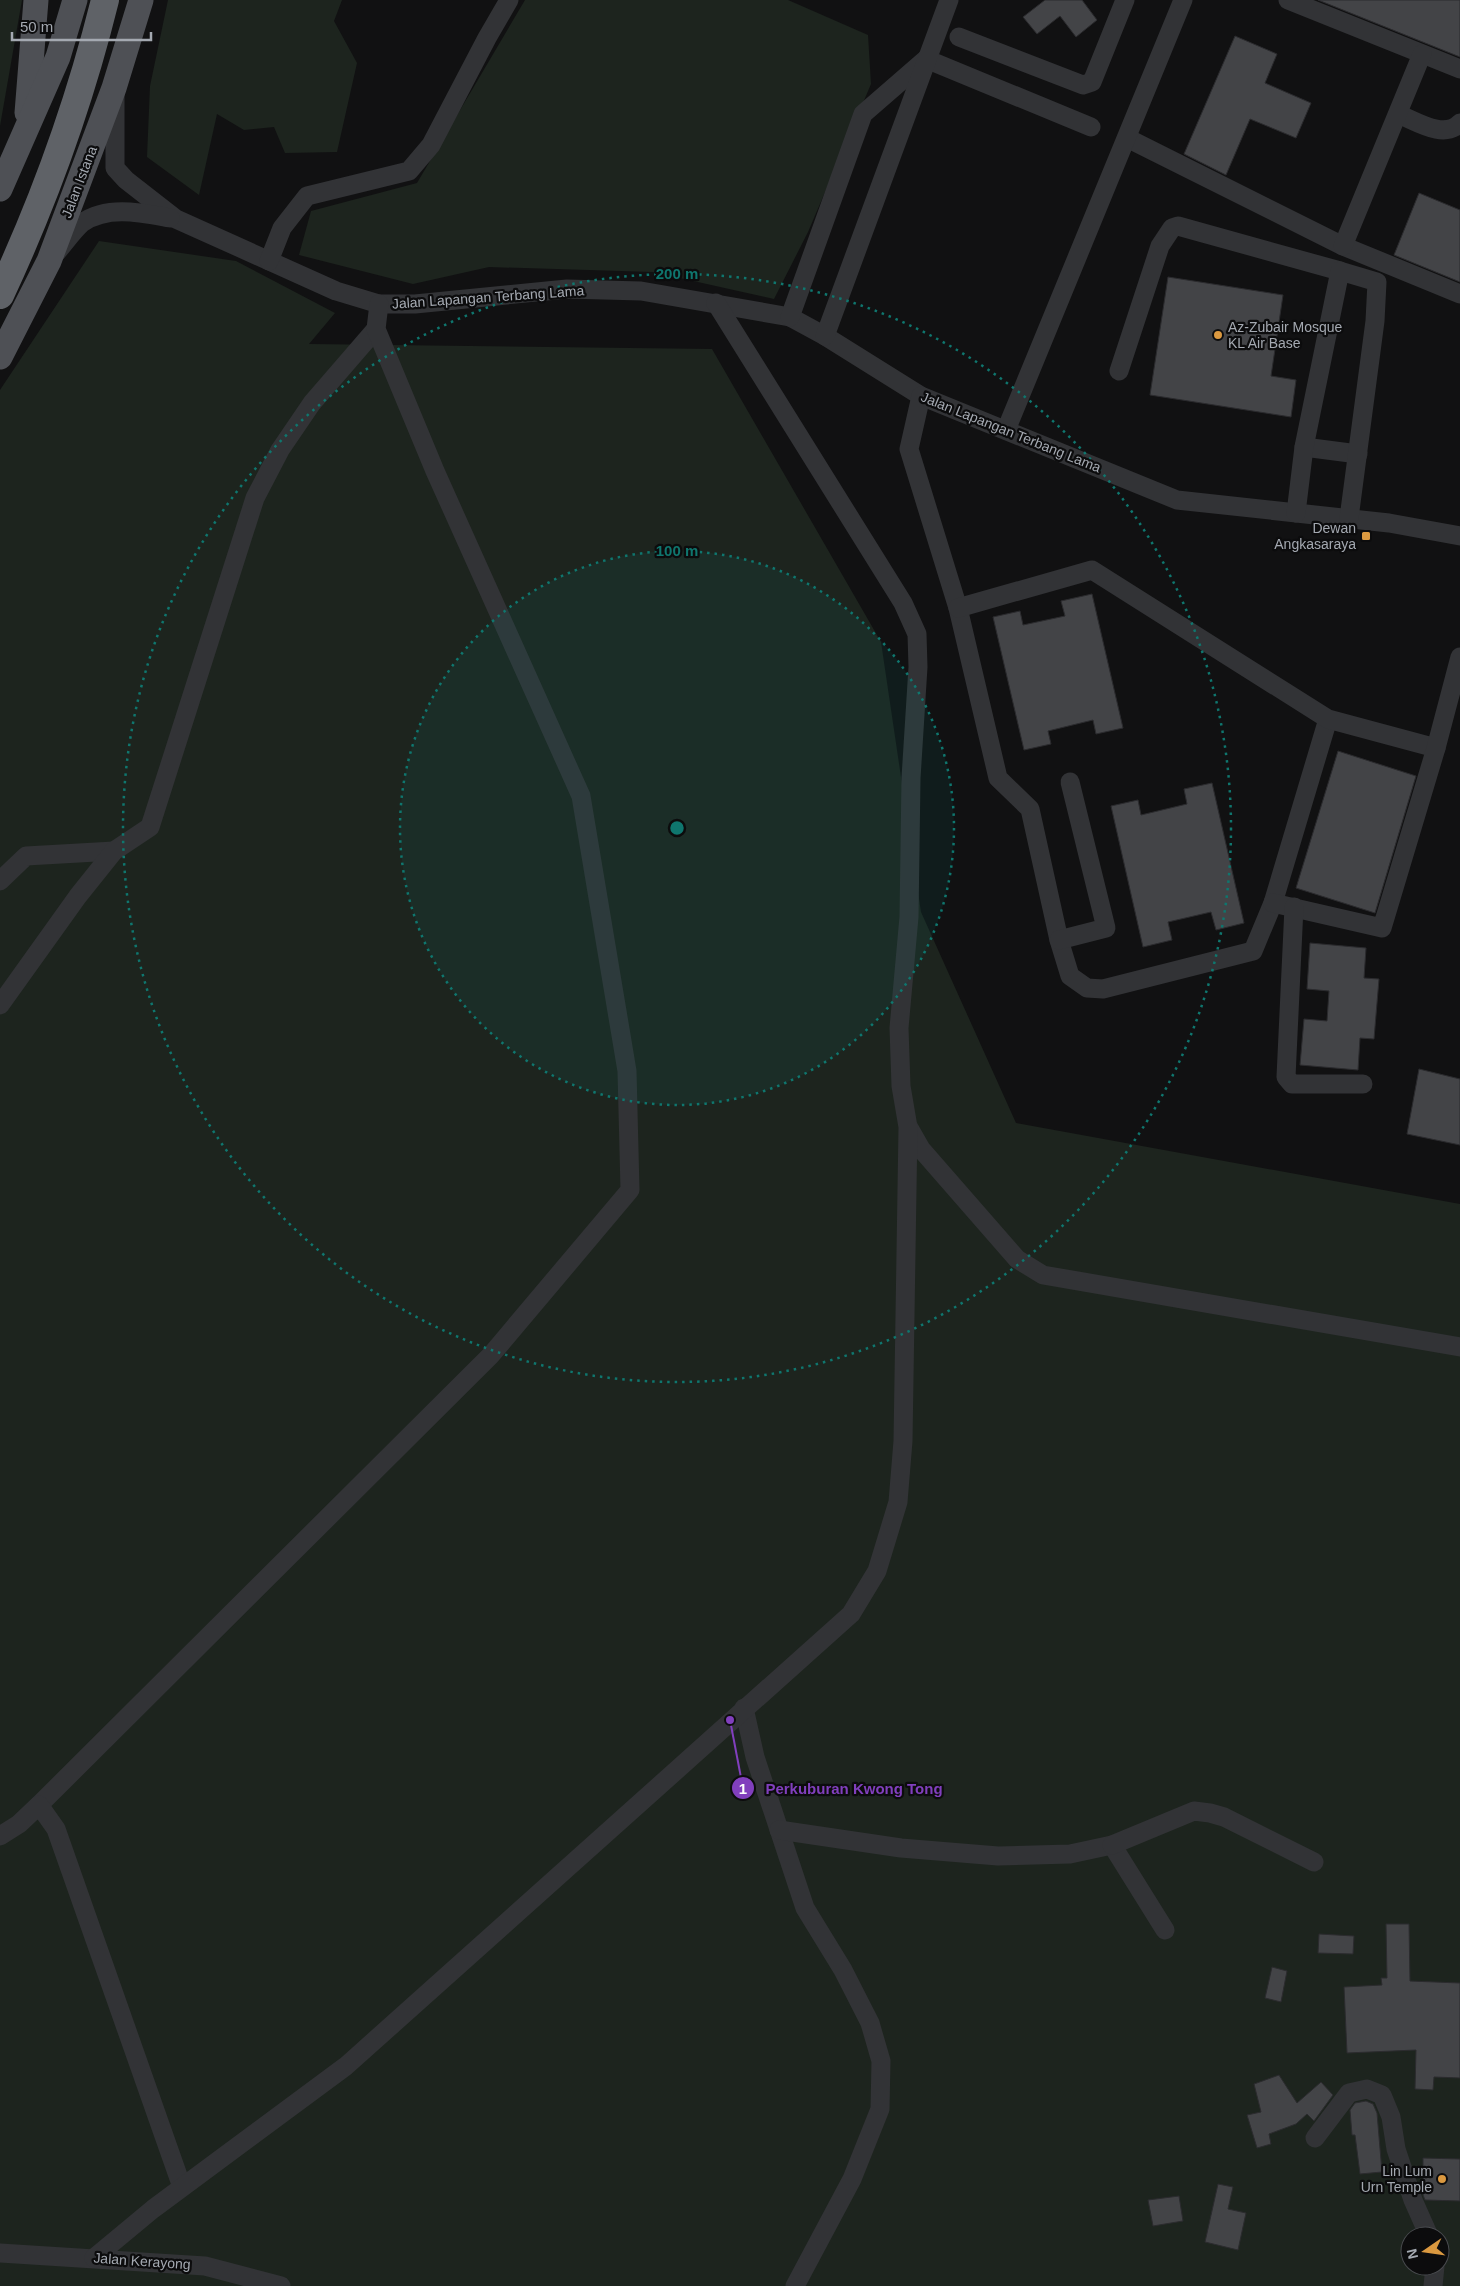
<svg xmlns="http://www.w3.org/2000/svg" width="1460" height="2286" viewBox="0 0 1460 2286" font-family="Arial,sans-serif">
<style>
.green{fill:#1d241e;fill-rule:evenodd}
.building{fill:#434447;stroke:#2b2b2e}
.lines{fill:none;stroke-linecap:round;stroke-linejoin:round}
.minor{stroke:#323336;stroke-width:19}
.major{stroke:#4e5055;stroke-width:25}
.highway{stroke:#5f6267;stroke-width:28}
.ring{fill:none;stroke:#0f766e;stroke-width:2.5;stroke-dasharray:2.5 5}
.poi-dot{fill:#db9940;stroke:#0c0c0d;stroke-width:2}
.labels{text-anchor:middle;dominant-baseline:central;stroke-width:4.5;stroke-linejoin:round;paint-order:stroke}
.street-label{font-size:14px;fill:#a4a9b1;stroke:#0c0c0d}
.poi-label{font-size:14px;fill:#a4a9b1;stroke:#0c0c0d;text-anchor:end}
.centre{fill:#0f766e;stroke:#0c0c0d;stroke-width:2.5}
.ring-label{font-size:15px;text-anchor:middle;font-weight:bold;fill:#0f766e;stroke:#0c0c0d;stroke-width:4.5;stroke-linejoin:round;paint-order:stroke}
.leader{fill:none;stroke:#813fbd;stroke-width:2}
.callout-dot{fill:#813fbd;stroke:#0c0c0d;stroke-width:2}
.mark-label{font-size:15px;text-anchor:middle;font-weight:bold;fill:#fff}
.callout-label{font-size:15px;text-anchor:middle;font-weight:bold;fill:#813fbd;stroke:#0c0c0d;stroke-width:4.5;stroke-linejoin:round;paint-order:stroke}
</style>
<rect width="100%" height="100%" fill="#111112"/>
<g class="green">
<polygon points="0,0 22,0 0,126"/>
<polygon points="168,0 342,0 334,21 357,63 337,152 285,153 274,127 244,130 217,114 199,195 147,157 150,86"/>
<polygon points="525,0 788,0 868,35 871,84 808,232 774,299 653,272 489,267 413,284 299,255 311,211 417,183"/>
<path d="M99 241 236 261 335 313 309 344 712 349 881 642 921 912 1016 1123 1460 1204V2286H0V390ZM1410 2236H1440V2266H1410Z"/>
</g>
<g class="building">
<polygon points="1045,0 1082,0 1097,20 1076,37 1060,16 1037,34 1023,17"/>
<polygon points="1318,0 1460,0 1460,57"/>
<polygon points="1235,36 1277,54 1265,83 1311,103 1296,138 1250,119 1226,175 1184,154"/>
<polygon points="1419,193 1460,210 1460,282 1394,255"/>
<polygon points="1168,277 1283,295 1271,376 1296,380 1291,417 1150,395"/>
<polygon points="1092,594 1123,728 1096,734 1093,720 1048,731 1051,744 1024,750 993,617 1020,611 1023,625 1065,616 1061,601"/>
<polygon points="1338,751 1416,776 1375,913 1296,888"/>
<polygon points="1212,783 1244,923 1216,930 1211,912 1168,922 1172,940 1143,947 1111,806 1138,800 1141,815 1187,804 1184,789"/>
<polygon points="1310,943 1366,948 1364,978 1379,979 1374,1039 1360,1038 1358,1070 1300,1065 1304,1019 1327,1021 1329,991 1307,989"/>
<polygon points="1419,1069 1460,1079 1460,1145 1407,1134"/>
<polygon points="1386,1924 1409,1924 1410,1981 1460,1983 1460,2078 1434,2077 1433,2090 1415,2089 1416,2050 1347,2053 1344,1987 1382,1985 1381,1978 1387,1978"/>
<polygon points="1319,1934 1354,1936 1353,1954 1318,1953"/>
<polygon points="1272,1967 1287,1971 1281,2002 1265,1998"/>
<polygon points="1279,2075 1297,2103 1321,2082 1333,2095 1314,2121 1307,2114 1296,2124 1269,2134 1271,2144 1257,2148 1247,2115 1261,2112 1254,2084"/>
<polygon points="1366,2101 1373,2104 1377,2113 1382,2172 1360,2174 1355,2135 1352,2135 1350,2110 1355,2103"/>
<polygon points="1423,2158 1460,2159 1460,2201 1425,2200 1423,2195"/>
<polygon points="1218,2184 1233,2187 1228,2209 1246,2213 1238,2250 1205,2242"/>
<polygon points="1179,2196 1183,2221 1153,2226 1148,2200"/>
</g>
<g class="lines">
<g class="minor">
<polyline points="1288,0 1460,69"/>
<polyline points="959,37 1083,85 1092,82 1125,0"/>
<polyline points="926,59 1091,127"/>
<polyline points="115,94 115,168 126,180 176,219 336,291 379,304 415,304 567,289 641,291 790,317 825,336 921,396 1177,500 1389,523 1460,536"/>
<path d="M1398 114C1416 121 1444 140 1460 123"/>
<polyline points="1127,138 1343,246 1460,294"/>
<polyline points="1343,246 1422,54"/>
<path d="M56 253C64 244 73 231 82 223 108 205 142 213 170 218"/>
<polyline points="269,261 282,228 307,196 409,171 431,145 487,38 509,0"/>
<polyline points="790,317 863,114 924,61"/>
<polyline points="825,336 949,0"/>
<polyline points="1119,371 1160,246 1172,228 1178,226 1340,271"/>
<polyline points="921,396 909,449 958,608 998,778 1030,809 1059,940 1070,976 1087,988 1103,989 1253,951 1273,903 1328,719"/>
<polyline points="1006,430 1183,0"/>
<polyline points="1304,447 1358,454"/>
<polyline points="1296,513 1304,447 1340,271 1377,282 1375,321 1349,518"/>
<polyline points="958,608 1092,570 1328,719 1436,748"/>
<polyline points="0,881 26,856 114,851"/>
<polyline points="1273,903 1382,928 1436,748 1460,657"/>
<polyline points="1294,907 1286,1077 1292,1084 1363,1084"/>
<polyline points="1059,940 1106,928 1070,782"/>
<polyline points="0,1005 78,896 114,851 150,827 255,498 280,450 312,403 376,329"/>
<polyline points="909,1128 921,1149 1017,1259 1043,1275 1460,1347"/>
<polyline points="744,1708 755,1757 805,1908 843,1970 870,2023 881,2061 880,2109 852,2179 795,2286"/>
<polyline points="39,1805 491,1355 630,1190 627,1071 581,796 435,471 376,329 379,304"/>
<polyline points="779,1830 901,1848 998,1856 1070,1854 1112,1845 1165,1930"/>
<polyline points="0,1836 19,1824 39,1805 56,1829 182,2187"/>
<polyline points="1112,1845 1194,1811 1210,1813 1224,1817 1314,1862"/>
<polyline points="1315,2138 1349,2093 1367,2089 1382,2095 1391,2117 1396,2149 1413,2200 1429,2236"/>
<polyline points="0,2253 205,2266 281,2286"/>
<polyline points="94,2258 153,2209 346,2066 851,1614 877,1571 898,1502 903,1441 908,1127 901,1086 899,1028 909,917 911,778 918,667 917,634 903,603 716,303"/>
<polyline points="1433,2286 1435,2266"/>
</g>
<g class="major">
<polyline points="27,113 36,0"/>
<polyline points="0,189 58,57 75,0"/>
<polyline points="0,357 49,261 114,88 141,0"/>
</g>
<path class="highway" d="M0 295C44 201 80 101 105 0"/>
</g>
<circle cx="677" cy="828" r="277" fill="#0f766e" fill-opacity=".12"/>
<g class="ring">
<circle cx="677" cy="828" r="277"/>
<circle cx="677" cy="828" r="554"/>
</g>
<g class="poi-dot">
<circle cx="1218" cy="335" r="5"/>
<rect x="1361" y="531" width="10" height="10" rx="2.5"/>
<circle cx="1442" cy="2179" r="5"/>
</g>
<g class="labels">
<g class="street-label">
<text transform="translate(79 182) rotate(-69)">Jalan Istana</text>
<text transform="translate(488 297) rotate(-4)">Jalan Lapangan Terbang Lama</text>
<text transform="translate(1011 432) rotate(22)">Jalan Lapangan Terbang Lama</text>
<text transform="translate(142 2261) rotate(4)">Jalan Kerayong</text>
</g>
<g class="poi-label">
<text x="1228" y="327" text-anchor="start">Az-Zubair Mosque<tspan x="1228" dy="16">KL Air Base</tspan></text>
<text x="1356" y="528">Dewan<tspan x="1356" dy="16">Angkasaraya</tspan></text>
<text x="1432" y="2171">Lin Lum<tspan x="1432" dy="16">Urn Temple</tspan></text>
</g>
</g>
<circle cx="677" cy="828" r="8" class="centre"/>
<g class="ring-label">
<text x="677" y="279">200 m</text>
<text x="677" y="556">100 m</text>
</g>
<path class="leader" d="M730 1720L743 1788"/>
<g class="callout-dot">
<circle cx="730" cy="1720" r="5"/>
<circle cx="743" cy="1788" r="12"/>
</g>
<g class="mark-label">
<text x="743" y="1794">1</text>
</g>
<g class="callout-label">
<text x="854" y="1794">Perkuburan Kwong Tong</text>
</g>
<g transform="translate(1425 2251) rotate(257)"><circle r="24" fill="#0c0c0d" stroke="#494b4f"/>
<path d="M0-4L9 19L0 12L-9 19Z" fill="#db9940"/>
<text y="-8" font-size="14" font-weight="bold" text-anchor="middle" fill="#a4a9b1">N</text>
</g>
<path d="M12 32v8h139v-8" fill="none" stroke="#a4a9b1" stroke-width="2.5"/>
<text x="20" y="32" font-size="15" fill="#a4a9b1" stroke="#0c0c0d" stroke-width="4" paint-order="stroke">50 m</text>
</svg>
